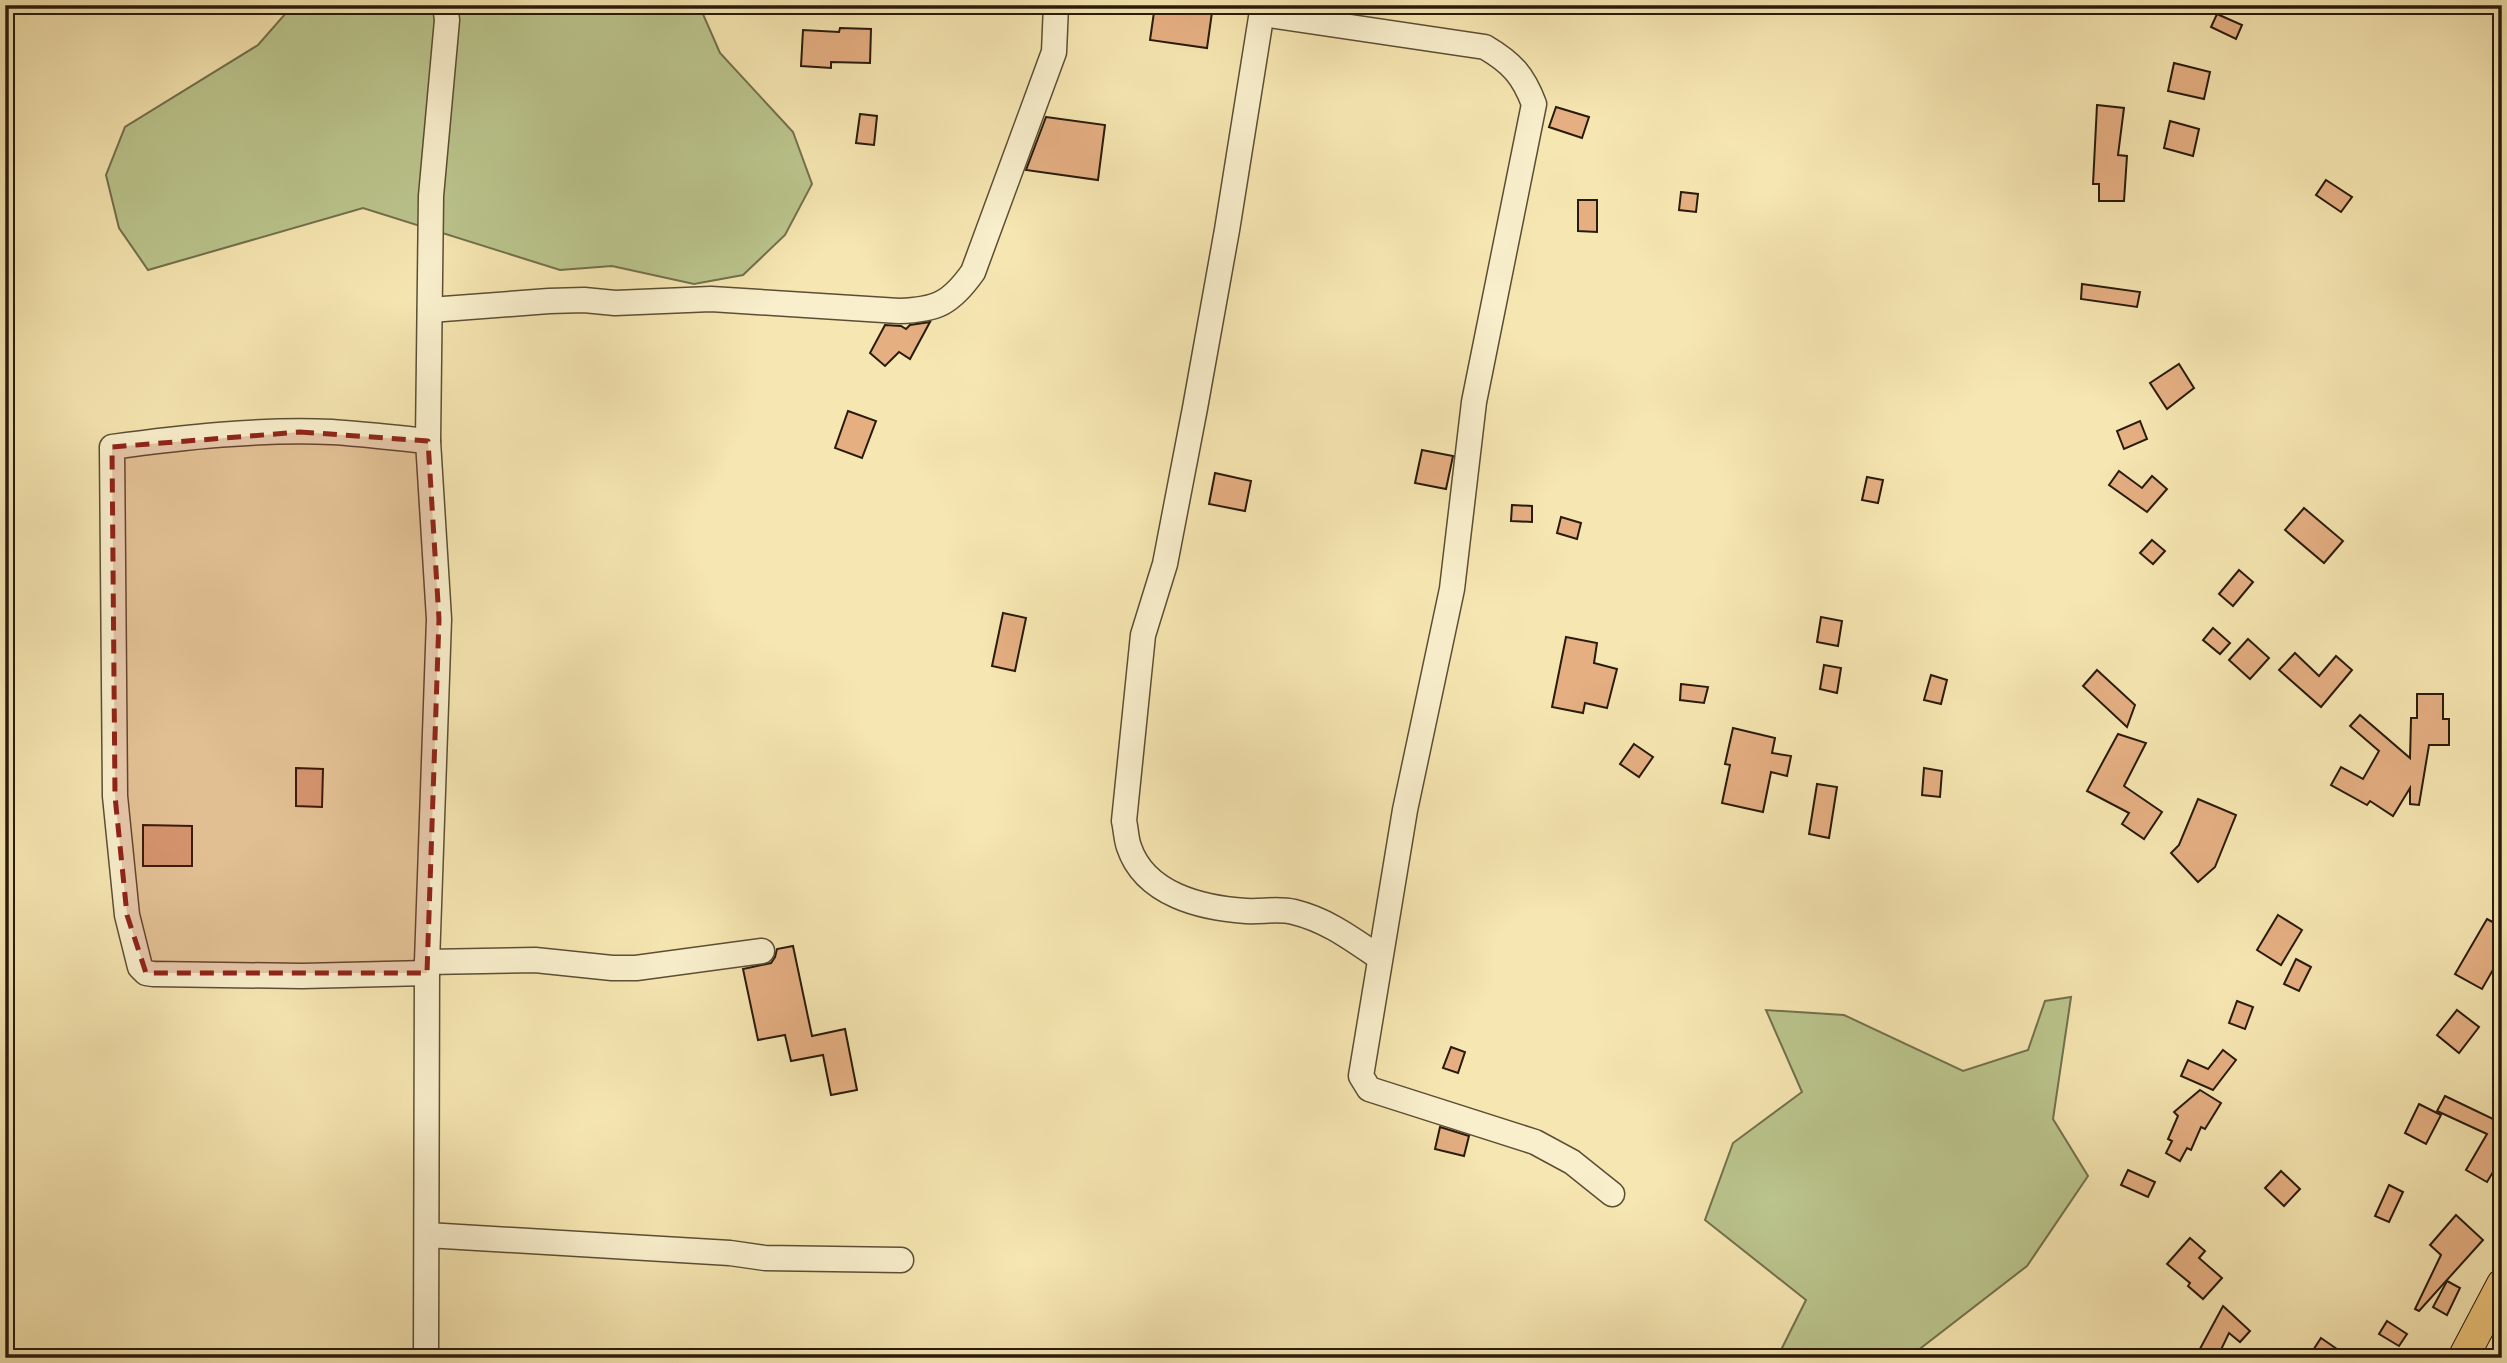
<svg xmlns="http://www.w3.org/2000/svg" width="2507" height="1363" viewBox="0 0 2507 1363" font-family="Alegreya,serif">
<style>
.green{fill:#bbc58d;stroke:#72704c;stroke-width:2}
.building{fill:#e5af82;stroke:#281b0c;stroke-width:2}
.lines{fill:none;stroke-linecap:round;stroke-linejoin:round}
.minor-casing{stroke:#5c4e35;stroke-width:27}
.major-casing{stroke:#281b0c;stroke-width:32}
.minor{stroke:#f9efcc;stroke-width:24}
.major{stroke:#ebc378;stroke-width:30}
.marked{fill:#8f2418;fill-opacity:0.2;stroke:#8f2418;stroke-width:5;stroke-dasharray:14 9;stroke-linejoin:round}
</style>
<rect width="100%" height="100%" fill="#f6e6b1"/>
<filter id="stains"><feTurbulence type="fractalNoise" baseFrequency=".00286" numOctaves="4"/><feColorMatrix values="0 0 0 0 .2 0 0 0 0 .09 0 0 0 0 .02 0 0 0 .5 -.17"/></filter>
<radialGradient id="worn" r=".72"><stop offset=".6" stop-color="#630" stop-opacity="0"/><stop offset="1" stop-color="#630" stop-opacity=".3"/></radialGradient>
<g class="green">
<polygon points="293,5 699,5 720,53 793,132 812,184 785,235 743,275 694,284 612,266 560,270 363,208 148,270 119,228 106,175 125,127 258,45"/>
<polygon points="2071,997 2053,1119 2088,1176 2027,1266 1908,1358 1777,1358 1806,1300 1705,1220 1733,1143 1802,1092 1766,1010 1844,1015 1963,1071 2028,1050 2045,1001"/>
</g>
<g class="building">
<polygon points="1155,5 1213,5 1207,48 1150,40"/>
<polygon points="2217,14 2242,25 2236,39 2211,27"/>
<polygon points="840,28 871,29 870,63 831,62 831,68 801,66 803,30 839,32"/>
<polygon points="2174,63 2210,72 2204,99 2168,91"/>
<polygon points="2097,105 2124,108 2118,155 2127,156 2124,201 2099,201 2099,184 2093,184"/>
<polygon points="1556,107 1589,117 1582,138 1549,127"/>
<polygon points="860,114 877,116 874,145 856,143"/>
<polygon points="1046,117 1105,125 1098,180 1026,170"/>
<polygon points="2170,121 2199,129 2193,156 2164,148"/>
<polygon points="2326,180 2352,197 2341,212 2316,195"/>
<polygon points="1681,192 1698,194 1696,212 1679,210"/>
<polygon points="1578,200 1597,200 1597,232 1578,231"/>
<polygon points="2082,284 2140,292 2137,307 2081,299"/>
<polygon points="930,322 910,359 899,352 885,366 870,353 885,325 901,326 906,329 910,325"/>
<polygon points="2179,364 2194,388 2167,409 2150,383"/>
<polygon points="848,411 876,421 862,458 835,448"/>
<polygon points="2140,421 2147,439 2124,449 2117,431"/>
<polygon points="1422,450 1453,456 1446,489 1415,483"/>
<polygon points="2119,471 2142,488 2152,476 2167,489 2147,512 2109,485"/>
<polygon points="1215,473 1251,481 1245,511 1209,504"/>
<polygon points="1867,477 1883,480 1878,503 1862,500"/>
<polygon points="1512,505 1532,506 1532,522 1511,521"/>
<polygon points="2304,508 2343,541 2324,563 2285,530"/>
<polygon points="1561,517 1581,523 1577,539 1557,533"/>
<polygon points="2152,540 2165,551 2153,564 2140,553"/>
<polygon points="2239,570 2253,582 2233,606 2219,594"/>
<polygon points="1003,613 1026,618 1015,671 992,666"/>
<polygon points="1821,617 1842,621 1838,646 1817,642"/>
<polygon points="2213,628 2230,643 2220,654 2203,640"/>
<polygon points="1566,637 1597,643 1594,663 1617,669 1607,708 1585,703 1583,713 1552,707"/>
<polygon points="2248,639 2269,658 2250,679 2229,660"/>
<polygon points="2295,653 2319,676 2336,656 2352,670 2321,707 2279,670"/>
<polygon points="1824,665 1841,668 1837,693 1820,689"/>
<polygon points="2097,670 2135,705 2127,727 2083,686"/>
<polygon points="1931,675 1947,680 1941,704 1924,700"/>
<polygon points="1681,684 1708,687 1704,703 1680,700"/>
<polygon points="2417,694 2443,694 2443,719 2449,719 2449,745 2429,745 2419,805 2410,804 2410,788 2393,816 2370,801 2367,805 2331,785 2341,767 2363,779 2379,751 2350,726 2360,715 2410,758 2411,718 2417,718"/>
<polygon points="1733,728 1775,738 1772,753 1791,756 1787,776 1771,772 1763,812 1722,803 1730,765 1725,764"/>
<polygon points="2118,734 2146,743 2124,786 2162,812 2144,839 2122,824 2129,813 2087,791"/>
<polygon points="1634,744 1653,757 1639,777 1620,764"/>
<polygon points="296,768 323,769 322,807 296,806"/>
<polygon points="1924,768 1942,771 1940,797 1922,795"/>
<polygon points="1817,784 1837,787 1829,838 1809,834"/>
<polygon points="2198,799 2236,815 2215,867 2198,882 2171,853 2179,845"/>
<polygon points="143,825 192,826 192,866 143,866"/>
<polygon points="2278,915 2302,930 2281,965 2257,950"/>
<polygon points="2487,919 2502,927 2502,954 2482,989 2455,974"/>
<polygon points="793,946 812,1036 845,1029 857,1090 831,1095 823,1055 791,1061 785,1035 758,1040 743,969 771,963 775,957 777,949"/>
<polygon points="2296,959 2311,967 2299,991 2284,984"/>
<polygon points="2237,1001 2253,1007 2245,1029 2229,1023"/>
<polygon points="2457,1010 2479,1027 2459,1053 2437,1035"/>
<polygon points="1451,1047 1465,1052 1458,1073 1443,1068"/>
<polygon points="2223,1050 2236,1060 2213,1090 2181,1076 2188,1060 2208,1069"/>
<polygon points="2200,1090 2221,1103 2205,1129 2201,1127 2191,1150 2187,1148 2180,1161 2166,1153 2172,1141 2168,1139 2178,1116 2174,1112"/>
<polygon points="2445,1096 2495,1120 2502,1109 2502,1157 2487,1182 2466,1170 2487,1134 2437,1111"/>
<polygon points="2419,1104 2441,1115 2426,1144 2405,1133"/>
<polygon points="1440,1127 1469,1136 1464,1156 1435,1149"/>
<polygon points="2128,1170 2155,1182 2148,1197 2121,1185"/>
<polygon points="2281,1171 2300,1189 2284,1206 2265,1188"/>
<polygon points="2389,1185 2403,1192 2389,1222 2375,1216"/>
<polygon points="2456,1215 2483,1240 2419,1311 2415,1309 2441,1255 2430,1245"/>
<polygon points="2190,1238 2205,1251 2199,1258 2222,1278 2203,1299 2188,1286 2190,1283 2167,1264"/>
<polygon points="2447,1281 2460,1288 2447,1315 2433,1307"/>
<polygon points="2223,1306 2250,1331 2240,1342 2229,1333 2217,1358 2195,1358"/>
<polygon points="2387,1321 2407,1334 2399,1346 2379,1334"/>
<polygon points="2321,1338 2350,1358 2308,1358"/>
</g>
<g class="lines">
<defs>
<g id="minor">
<path d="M1263 5 1227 230 1195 408 1165 564 1143 635 1124 821C1126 829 1126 839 1129 847 1145 895 1202 908 1246 911 1263 912 1277 908 1294 912 1327 920 1352 939 1380 958"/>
<path d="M1262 14 1485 47C1512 63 1523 75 1534 104L1474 402 1452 589 1405 810 1361 1076 1369 1089 1535 1142 1572 1162 1612 1194"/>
<path d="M430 310 549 301 584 300 615 303 711 299 899 311C937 310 951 303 973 272L1054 52 1056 5"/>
<polyline points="427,962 535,960 612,968 636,968 762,951"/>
<path d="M427 973 302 976 153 974 146 973 140 967 127 915 115 796 112 447C184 437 259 429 332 432 364 434 396 438 428 441"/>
<polyline points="427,1235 730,1253 765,1258 901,1260"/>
<polyline points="426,1358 427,962 439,619 428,441 431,196 447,20 445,5"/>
</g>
<polyline id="major" points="2463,1358 2502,1284"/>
</defs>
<use href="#minor" class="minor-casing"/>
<use href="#major" class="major-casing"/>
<use href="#minor" class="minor"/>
<use href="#major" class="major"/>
</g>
<path class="marked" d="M300 432 428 441 439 619 427 973H146L127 915 115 796 112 447Z"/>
<rect width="2507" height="1363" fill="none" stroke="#f6e6b1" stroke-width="28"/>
<rect x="7" y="7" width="2493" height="1349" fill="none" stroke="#281b0c" stroke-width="3.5"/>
<rect x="14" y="14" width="2479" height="1335" fill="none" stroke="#281b0c" stroke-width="2"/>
<rect width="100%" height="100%" filter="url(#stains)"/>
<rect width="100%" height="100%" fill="url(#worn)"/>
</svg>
